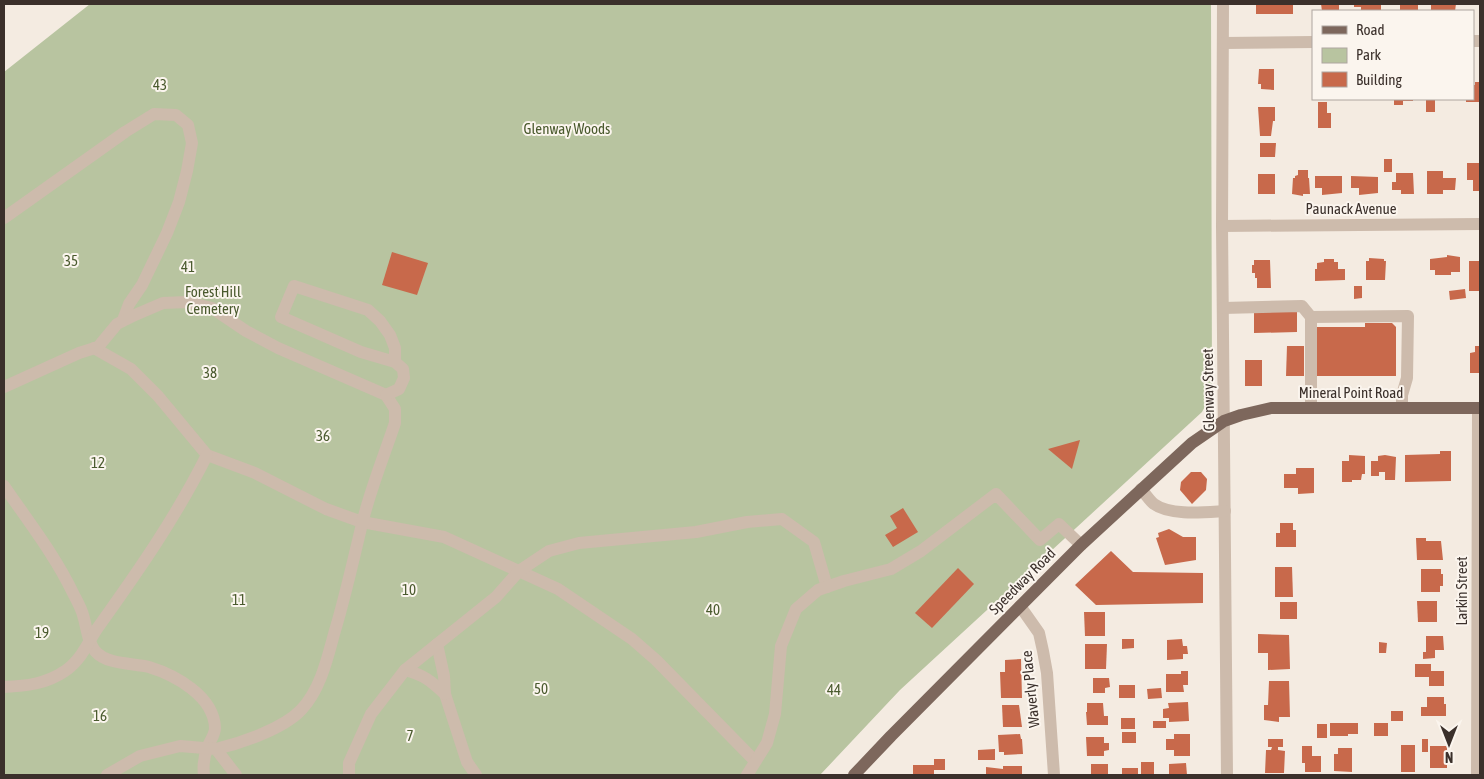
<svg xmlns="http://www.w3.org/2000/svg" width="1484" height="779" viewBox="0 0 1484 779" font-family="'Asap Condensed',sans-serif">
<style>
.green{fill:#b8c4a0}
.building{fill:#c8694b}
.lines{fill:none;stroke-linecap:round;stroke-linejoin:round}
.minor{stroke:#cdbbac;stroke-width:12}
.major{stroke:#7d675c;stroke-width:12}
.labels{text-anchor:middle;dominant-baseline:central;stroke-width:4;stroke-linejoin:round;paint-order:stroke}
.park-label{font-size:15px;fill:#4a5a2e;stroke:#fbf5ee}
.street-label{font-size:15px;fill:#3b302b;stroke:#fbf5ee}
</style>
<rect width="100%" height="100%" fill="#f4ebe1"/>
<polygon class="green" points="90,4 1211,4 1212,393 1202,412 900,690 820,775 4,775 4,72"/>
<g class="building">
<rect x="1256" y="4" width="37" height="10"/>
<polygon points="1321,4 1339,4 1339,11 1322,11"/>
<polygon points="1354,4 1381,4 1381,11 1361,11 1361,7 1354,7"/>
<rect x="1400" y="4" width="18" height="7"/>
<polygon points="1431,4 1456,4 1455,11 1431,11"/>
<polygon points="1259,69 1274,69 1274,90 1261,89 1261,84 1258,84"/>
<polygon points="1475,82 1480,82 1480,102 1466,102 1466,99 1473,99 1473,85 1475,85"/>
<polygon points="1394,99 1413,99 1413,101 1403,101 1403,105 1394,105"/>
<rect x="1426" y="100" width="9" height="12"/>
<polygon points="1318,102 1327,102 1327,113 1331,113 1331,128 1318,128"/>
<polygon points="1258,107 1275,107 1275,121 1273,121 1271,136 1260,136"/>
<polygon points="1260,143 1276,143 1275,157 1260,157"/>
<rect x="1384" y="159" width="8" height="13"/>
<polygon points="1467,163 1480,163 1480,191 1473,191 1473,180 1467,180"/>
<polygon points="1298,170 1308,170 1308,178 1309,178 1310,194 1303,194 1303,196 1292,194 1293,178 1295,178 1295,176 1298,175"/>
<polygon points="1427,171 1443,171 1443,178 1456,178 1455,190 1443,190 1443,194 1427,194"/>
<polygon points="1396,173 1413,173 1414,194 1401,194 1401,190 1392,190 1392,182 1396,182"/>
<rect x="1258" y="174" width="17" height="20"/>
<polygon points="1315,176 1342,176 1342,193 1322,195 1322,188 1315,188"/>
<polygon points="1351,176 1378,177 1378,193 1359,195 1359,188 1351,188"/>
<polygon points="392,252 428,263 417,295 382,285"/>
<polygon points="1447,255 1460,257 1460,272 1451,272 1451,275 1435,275 1435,270 1430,270 1430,259 1447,257"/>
<polygon points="1369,258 1384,259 1384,261 1386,261 1385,280 1366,280 1366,261 1369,261"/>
<polygon points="1324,259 1334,259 1334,262 1338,262 1338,269 1345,269 1345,280 1315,281 1315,269 1317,269 1317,263 1324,262"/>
<polygon points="1254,260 1270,260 1271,288 1257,288 1257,278 1255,278 1255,273 1252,273 1252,265 1254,265"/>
<rect x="1469" y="261" width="11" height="30"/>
<polygon points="1354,286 1362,286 1362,298 1354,299"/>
<polygon points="1465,289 1466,298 1450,300 1449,291"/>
<polygon points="1297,311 1297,332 1254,333 1254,312"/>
<polygon points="1365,323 1392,323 1396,327 1396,376 1316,376 1316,327 1365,327"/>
<polygon points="1287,346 1304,346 1304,376 1286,376"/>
<polygon points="1475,346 1480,346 1480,373 1470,373 1470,353 1475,352"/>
<rect x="1245" y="360" width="17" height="26"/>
<polygon points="1080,440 1072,469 1048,449"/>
<polygon points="1440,451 1451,451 1451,481 1405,482 1405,455 1440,454"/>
<polygon points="1349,455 1365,456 1365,474 1362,474 1361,480 1352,480 1352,482 1342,482 1342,461 1349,461"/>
<polygon points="1385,455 1396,457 1395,480 1385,480 1385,472 1379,472 1379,476 1371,476 1371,461 1378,461 1378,456"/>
<polygon points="1296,468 1314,468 1314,493 1298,494 1298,488 1284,488 1284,474 1296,474"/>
<polygon points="1191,472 1201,472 1207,479 1206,490 1192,504 1180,490 1181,482"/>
<polygon points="903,508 918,532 893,547 885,535 897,528 890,516"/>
<polygon points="1280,523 1293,523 1293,530 1296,530 1296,547 1276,547 1276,533 1280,533"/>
<polygon points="1169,529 1183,537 1196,537 1196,560 1165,565 1156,538 1159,537 1158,533"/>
<polygon points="1416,538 1426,538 1426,541 1441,541 1443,560 1417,560"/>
<polygon points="1111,551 1133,572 1203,573 1203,603 1096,605 1075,585"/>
<polygon points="1275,567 1292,567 1293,597 1275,597"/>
<polygon points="958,568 974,584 932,628 915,613"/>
<polygon points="1421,569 1441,569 1441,574 1443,574 1443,586 1440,586 1440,592 1421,592"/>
<polygon points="1417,601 1437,601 1437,622 1418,622"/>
<rect x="1280" y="602" width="17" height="17"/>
<polygon points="1084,612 1105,612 1105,636 1085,636"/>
<polygon points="1258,634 1289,635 1290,669 1268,670 1268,653 1258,653"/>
<polygon points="1426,636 1443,636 1444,650 1435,650 1435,658 1423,659 1423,652 1426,652"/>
<polygon points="1122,639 1134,639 1134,648 1122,649"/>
<polygon points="1182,639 1183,646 1187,646 1188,654 1183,654 1183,659 1167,660 1167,640"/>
<polygon points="1379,642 1387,643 1386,653 1379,653"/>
<polygon points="1085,644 1107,644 1106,669 1085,669"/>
<polygon points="1021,659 1022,698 1001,698 1000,672 1005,672 1005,660"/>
<polygon points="1415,664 1431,664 1431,671 1444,671 1444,686 1429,686 1429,677 1415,677"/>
<polygon points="1181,671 1188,671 1188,685 1183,685 1184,692 1166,692 1166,674 1181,674"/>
<polygon points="1093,678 1109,678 1110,687 1105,688 1105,693 1093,693"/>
<polygon points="1269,681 1289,681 1290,717 1279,717 1279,722 1264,720 1264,705 1268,705"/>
<rect x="1119" y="685" width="16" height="13"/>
<polygon points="1161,688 1162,698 1148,699 1147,689"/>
<polygon points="1427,697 1444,697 1444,704 1446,704 1446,716 1421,716 1421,707 1427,707"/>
<polygon points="1188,702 1189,721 1169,722 1169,718 1163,718 1163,709 1169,708 1168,703"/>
<polygon points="1087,703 1103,703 1104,716 1108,716 1108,725 1087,725 1086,712 1087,712"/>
<polygon points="1002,705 1019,705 1022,727 1003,727"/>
<rect x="1391" y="711" width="12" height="10"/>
<rect x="1121" y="718" width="14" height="11"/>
<rect x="1153" y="721" width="13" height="7"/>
<polygon points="1330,723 1358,723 1358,734 1348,734 1348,736 1330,736"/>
<rect x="1374" y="723" width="14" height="13"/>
<rect x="1317" y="724" width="10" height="14"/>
<rect x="1122" y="732" width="14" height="11"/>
<polygon points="1020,734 1021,739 1022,739 1023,754 1004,755 1004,752 999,752 998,735"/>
<polygon points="1174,734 1190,734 1190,756 1174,756 1174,750 1166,750 1166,739 1174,739"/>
<polygon points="1086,737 1104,737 1104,743 1109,743 1109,750 1104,751 1104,756 1087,756"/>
<polygon points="1268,739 1283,739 1283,747 1278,747 1278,750 1285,751 1284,773 1265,773 1266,750 1271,750 1272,747 1268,747"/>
<rect x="1422" y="739" width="6" height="13"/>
<rect x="1401" y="745" width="14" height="27"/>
<polygon points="1302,746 1312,746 1312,756 1321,756 1321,772 1305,772 1305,763 1302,763"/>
<rect x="1430" y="746" width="17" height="22"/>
<polygon points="1338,748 1352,748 1352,772 1334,771 1334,754 1338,754"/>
<polygon points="995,749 995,760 978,760 978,750"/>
<polygon points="934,759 945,759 945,770 934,770 934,775 913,775 913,765 934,765"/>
<rect x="1141" y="762" width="13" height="13"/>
<polygon points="1186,763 1187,775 1169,775 1169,764"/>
<rect x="1091" y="764" width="17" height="11"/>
<polygon points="1003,766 1022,766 1022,775 986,775 986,767 1003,769"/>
<rect x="1122" y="768" width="16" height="7"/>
</g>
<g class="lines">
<g class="minor">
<polyline points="1223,4 1222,226 1227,775"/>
<polyline points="1473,41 1480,41"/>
<polyline points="1224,43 1313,42"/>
<polyline points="4,218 125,132 154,114 176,115 188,125 192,143 187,171 179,202 167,233 142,285 129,304 123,320"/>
<polyline points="1222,226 1480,224"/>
<polyline points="1223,308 1302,306 1311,317 1408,316 1407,378 1402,395 1402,408"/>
<polyline points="94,348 131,369 158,396 207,455 255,473 326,509 362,522 444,537 558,589 632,639 656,660 755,761"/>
<path d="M4 387 79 353 98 347 117 324 135 315 163 303 187 302 212 308 246 331 278 348 386 395 395 409V423C384 456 370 490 362 524 353 561 345 598 334 634 327 660 320 690 301 710 283 729 241 743 216 749"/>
<polyline points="386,395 399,389 404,378 403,369 395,362 361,352 281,317 294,286 368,310 380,321 390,335 395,348 395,362"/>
<polyline points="1311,408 1311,317"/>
<path d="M4 486C28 521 55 555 74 595 77 601 81 608 83 615 87 628 87 640 95 651 107 665 133 663 149 667 175 675 214 696 215 728 215 735 209 742 207 749 204 757 203 767 204 775"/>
<path d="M1141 489C1145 493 1149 500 1154 504 1170 516 1206 512 1225 511"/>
<polyline points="1020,606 1039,633 1043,651 1047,673 1054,775"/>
<polyline points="437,644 444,676 445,694 467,762 476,775"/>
<path d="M405 670C424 675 431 681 445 694"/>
<path d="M4 687C26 686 46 684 65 671 82 660 88 641 99 626 139 570 176 517 207 455"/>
<polyline points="107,775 140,756 180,746 216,749 236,775"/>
<polyline points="349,775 349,763 371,714 405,670 496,597 519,571 549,551 579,543 696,532 747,522 782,519 814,542 827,587"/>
<polyline points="747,775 767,743 775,714 781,646 796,609 818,590 844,581 891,569 921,551 996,494 1040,540 1059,524 1081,545"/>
<polyline points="1477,775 1478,408"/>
</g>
<polyline class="major" points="854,775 891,736 1081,545 1192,443 1224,421 1241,415 1271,408 1480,408"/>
</g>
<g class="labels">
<g class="park-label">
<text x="160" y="84">43</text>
<text x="567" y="128">Glenway Woods</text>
<text x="71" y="260">35</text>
<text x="188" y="266">41</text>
<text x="213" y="291">Forest Hill<tspan x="213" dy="17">Cemetery</tspan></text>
<text x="210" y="372">38</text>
<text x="323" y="435">36</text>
<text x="98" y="462">12</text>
<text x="409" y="589">10</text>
<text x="239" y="599">11</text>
<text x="713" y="609">40</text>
<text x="42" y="632">19</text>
<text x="541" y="688">50</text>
<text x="834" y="689">44</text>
<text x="100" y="715">16</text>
<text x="410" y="735">7</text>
</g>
<g class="street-label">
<text x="1351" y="208">Paunack Avenue</text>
<text transform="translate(1208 390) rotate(-91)">Glenway Street</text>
<text x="1351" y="392">Mineral Point Road</text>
<text transform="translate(1022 581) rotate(-45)">Speedway Road</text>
<text transform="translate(1461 591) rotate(-90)">Larkin Street</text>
<text transform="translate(1030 689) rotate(-96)">Waverly Place</text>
</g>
</g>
<rect width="1484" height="779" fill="none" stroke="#3b302b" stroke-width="10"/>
<rect x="1312" y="10" width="162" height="90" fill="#fbf5ee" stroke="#aea6a0"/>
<rect x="1322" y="26" width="25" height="8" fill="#7d675c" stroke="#aea6a0"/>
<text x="1356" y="35" font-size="15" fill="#3b302b">Road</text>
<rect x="1322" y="48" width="25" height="15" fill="#b8c4a0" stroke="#aea6a0"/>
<text x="1356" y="60" font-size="15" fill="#3b302b">Park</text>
<rect x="1322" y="72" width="25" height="15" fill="#c8694b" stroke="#aea6a0"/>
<text x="1356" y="85" font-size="15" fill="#3b302b">Building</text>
<g transform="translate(1449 744) rotate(180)" stroke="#fbf5ee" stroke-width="4" paint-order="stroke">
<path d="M0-4L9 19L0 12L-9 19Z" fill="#3b302b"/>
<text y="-8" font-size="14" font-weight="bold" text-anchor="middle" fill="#3b302b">N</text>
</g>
</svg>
